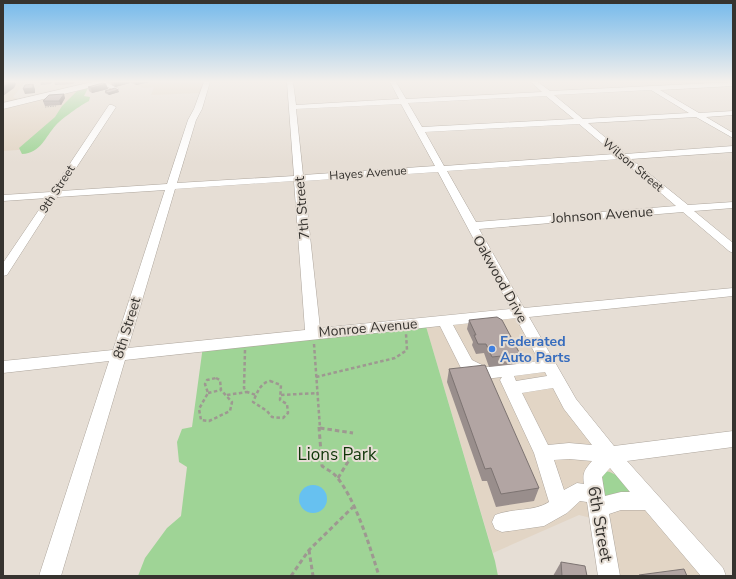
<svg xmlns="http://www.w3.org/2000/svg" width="736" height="579" viewBox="0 0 736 579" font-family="'Nunito Sans',sans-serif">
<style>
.built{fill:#e2d5c5}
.green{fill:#9fd496}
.water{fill:#67c1f0}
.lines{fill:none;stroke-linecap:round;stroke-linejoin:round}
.minor-casing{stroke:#aea69d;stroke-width:1}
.major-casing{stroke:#aea69d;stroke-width:1}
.path-far2{stroke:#9e9891;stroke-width:1;stroke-dasharray:1.5 1;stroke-linecap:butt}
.path-far1{stroke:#9e9891;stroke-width:2.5;stroke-dasharray:3.5 2.5;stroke-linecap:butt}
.path{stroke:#9e9891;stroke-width:3;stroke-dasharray:4.5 3;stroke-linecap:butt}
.minor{fill:#fff;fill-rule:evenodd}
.major{fill:#fff;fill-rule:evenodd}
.wall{fill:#998e8c}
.shaded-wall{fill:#7d7472}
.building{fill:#b2a5a3;stroke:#7d7472}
.shop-dot{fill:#3f7fe0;stroke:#e6ded5;stroke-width:1.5}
.labels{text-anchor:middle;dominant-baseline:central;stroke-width:4;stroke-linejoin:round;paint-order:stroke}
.far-street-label{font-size:12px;fill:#36332f;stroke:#e6ded5}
.street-label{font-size:14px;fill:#36332f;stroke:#e6ded5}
.shop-label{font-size:14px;font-weight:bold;fill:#366cbe;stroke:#e6ded5;text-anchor:start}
.near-park-label{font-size:17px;fill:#103609;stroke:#e6ded5}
.near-street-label{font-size:17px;fill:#36332f;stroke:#e6ded5}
</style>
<rect width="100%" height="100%" fill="#e6ded5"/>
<g class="built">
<polygon points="3,82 25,82 13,97 18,99 17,100 3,104"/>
<polygon points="129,82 207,82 203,93 151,95 154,87 144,88"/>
<polygon points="84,86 32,149 3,151 3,106"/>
<polygon points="520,313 570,404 715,576 609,576 599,520 579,515 493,553 425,323"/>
</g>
<g class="green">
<path d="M88 88 84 96 90 97 89 101C82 104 60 120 56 125 45 137 41 153 22 154L19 148 55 117 62 106 77 91Z"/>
<polygon points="425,323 495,561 498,576 138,576 145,558 167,528 181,516 187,467 179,462 177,442 182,429 192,427 203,346"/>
<path d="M603 471C615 471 627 482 630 494L605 496 602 491 601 473Z"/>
</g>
<circle class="water" cx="313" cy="499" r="14"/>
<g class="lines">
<defs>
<g id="minor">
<polygon points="98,82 106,82 119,89 114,90"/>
<path d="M204 82H210L202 109 196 120 177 183 294 176 287 82H293L296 105 399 99 390 82H396L406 99 542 92 531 82H538L550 91 733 82V86L660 90 699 113 733 111V115L706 117 733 133V138L696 117 588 123 625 154 733 146V152L631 159 688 205 733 202V208L694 211 733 243V253L729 251 683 212 479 229 524 308 733 288V296L529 317 576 399 614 446 733 431V447L627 461 723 568 726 576H701L645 510H621L609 514 620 576H598L587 502 580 501 567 513 544 526 502 532 495 529 492 522 495 515C512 508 533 512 549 502L534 453 500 380 502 377 485 379 461 368 440 326 125 360 61 576H39L109 361 3 373V361L113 350 165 190 57 197 7 275 3 276V263L47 198 3 201V195L51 192 109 105H112L116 107 61 191 167 184 188 120 194 109ZM651 90 689 113 583 119 554 95ZM546 96 574 119 422 127 408 103ZM401 104 435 166 303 175 296 109ZM579 124 615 154 444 166 425 132ZM621 159 676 206 476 222 447 171ZM438 172 511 309 320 328 304 181ZM294 181 305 330 128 348 175 189ZM516 318 539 361 486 367 472 360 453 325ZM545 372 547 376 516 381 514 376ZM553 388 564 409 592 445 569 443 548 445 522 393ZM569 459 592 461C585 469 582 473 584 484L577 483 564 490 554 460ZM610 468 630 492H621L605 496 602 477Z"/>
</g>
<polygon id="major" points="92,82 105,82 104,84 3,109 3,103"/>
</defs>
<use href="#minor" class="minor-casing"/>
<use href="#major" class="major-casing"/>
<polyline class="path-far2" points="45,107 56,106"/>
<g class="path-far1">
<polyline points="314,344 320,428"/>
<polyline points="245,350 244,388 247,392 256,395"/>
<polyline points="316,377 395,358 407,350 406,334"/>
<polygon points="216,378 220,380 221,390 232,402 230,411 209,421 201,420 199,409 208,393 205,384 207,380"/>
<path d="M270 381 281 385 280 400 287 404 288 413 283 418 272 417 267 411 253 402C257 393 260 383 270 381Z"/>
<polyline points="208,393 221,390"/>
<polyline points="227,395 247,392"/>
<polyline points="281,395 318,393"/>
</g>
<g class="path">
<path d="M319 427 322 466C326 469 331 471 335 475 355 497 370 547 379 576"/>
<polyline points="320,428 353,433"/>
<polyline points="338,478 349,460"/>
<polyline points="309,550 313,576"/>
<polyline points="291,576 309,550 353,507"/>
</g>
<use href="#minor" class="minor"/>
<use href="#major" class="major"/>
</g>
<g class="wall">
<polygon points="40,82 53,82 50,84 41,85"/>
<polygon points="54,82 75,82 73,84 55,85"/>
<polygon points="111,82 150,82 136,85 130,82 130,83 115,87 112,85"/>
<polygon points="106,84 108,89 92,93 89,91 88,87"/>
<polygon points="118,90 119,92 109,95 105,93 105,91"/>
<polygon points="65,98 61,105 45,106 43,101"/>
<polygon points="469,320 520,354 517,364 489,367 484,353 476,354 472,345 473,342 467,329"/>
<polygon points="449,369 539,488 534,501 496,507 487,481 482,481 447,382"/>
<polygon points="561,562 587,576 553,576"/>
</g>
<g class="shaded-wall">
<polygon points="11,82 15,82 16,84 14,88 3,96 3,87"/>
<polygon points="114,82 130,82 130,83 115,87"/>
<polygon points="135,82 150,82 136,85"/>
<polygon points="33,84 35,89 35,93 25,94 23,89"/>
<polygon points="106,84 108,89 92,93 91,88"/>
<polygon points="118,90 119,92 109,95 108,93"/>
<polygon points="64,94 65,98 61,105 59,101"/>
</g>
<g class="building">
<polygon points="3,82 11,82 3,87"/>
<polygon points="103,83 106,84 91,88 88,87"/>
<polygon points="33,84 33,88 23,89 25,85"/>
<polygon points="115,88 118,90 108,93 105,91"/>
<polygon points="64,94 59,101 43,101 49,95"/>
<polygon points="497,317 502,320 520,354 492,357 486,344 478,344 474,335 476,335 469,320"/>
<polygon points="485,365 539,488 501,494 491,468 485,469 449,369"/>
<polygon points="561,562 585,566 587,576 562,576"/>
<polygon points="684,569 687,576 640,576 639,575"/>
</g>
<linearGradient id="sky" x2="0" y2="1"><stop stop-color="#74b9eb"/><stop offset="0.5" stop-color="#f4f0ec"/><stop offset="1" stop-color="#f4f0ec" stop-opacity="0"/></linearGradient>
<rect width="736" height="163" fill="url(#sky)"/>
<circle class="shop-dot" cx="492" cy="349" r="4"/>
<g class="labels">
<g class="far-street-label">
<text transform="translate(633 165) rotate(40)">Wilson Street</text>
<text transform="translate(368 173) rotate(-4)">Hayes Avenue</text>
<text transform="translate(57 189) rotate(-57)">9th Street</text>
</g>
<g class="street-label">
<text transform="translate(302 208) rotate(-95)">7th Street</text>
<text transform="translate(602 215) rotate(-4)">Johnson Avenue</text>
<text transform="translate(500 279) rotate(61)">Oakwood Drive</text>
<text transform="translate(127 328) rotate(-73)">8th Street</text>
<text transform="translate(368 328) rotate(-5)">Monroe Avenue</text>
</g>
<g class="shop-label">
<text x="500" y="341">Federated<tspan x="500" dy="16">Auto Parts</tspan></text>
</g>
<g class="near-park-label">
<text x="337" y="454">Lions Park</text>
</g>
<g class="near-street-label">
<text transform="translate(600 524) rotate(80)">6th Street</text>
</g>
</g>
<rect width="736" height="579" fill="none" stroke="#36332f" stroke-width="8"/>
</svg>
